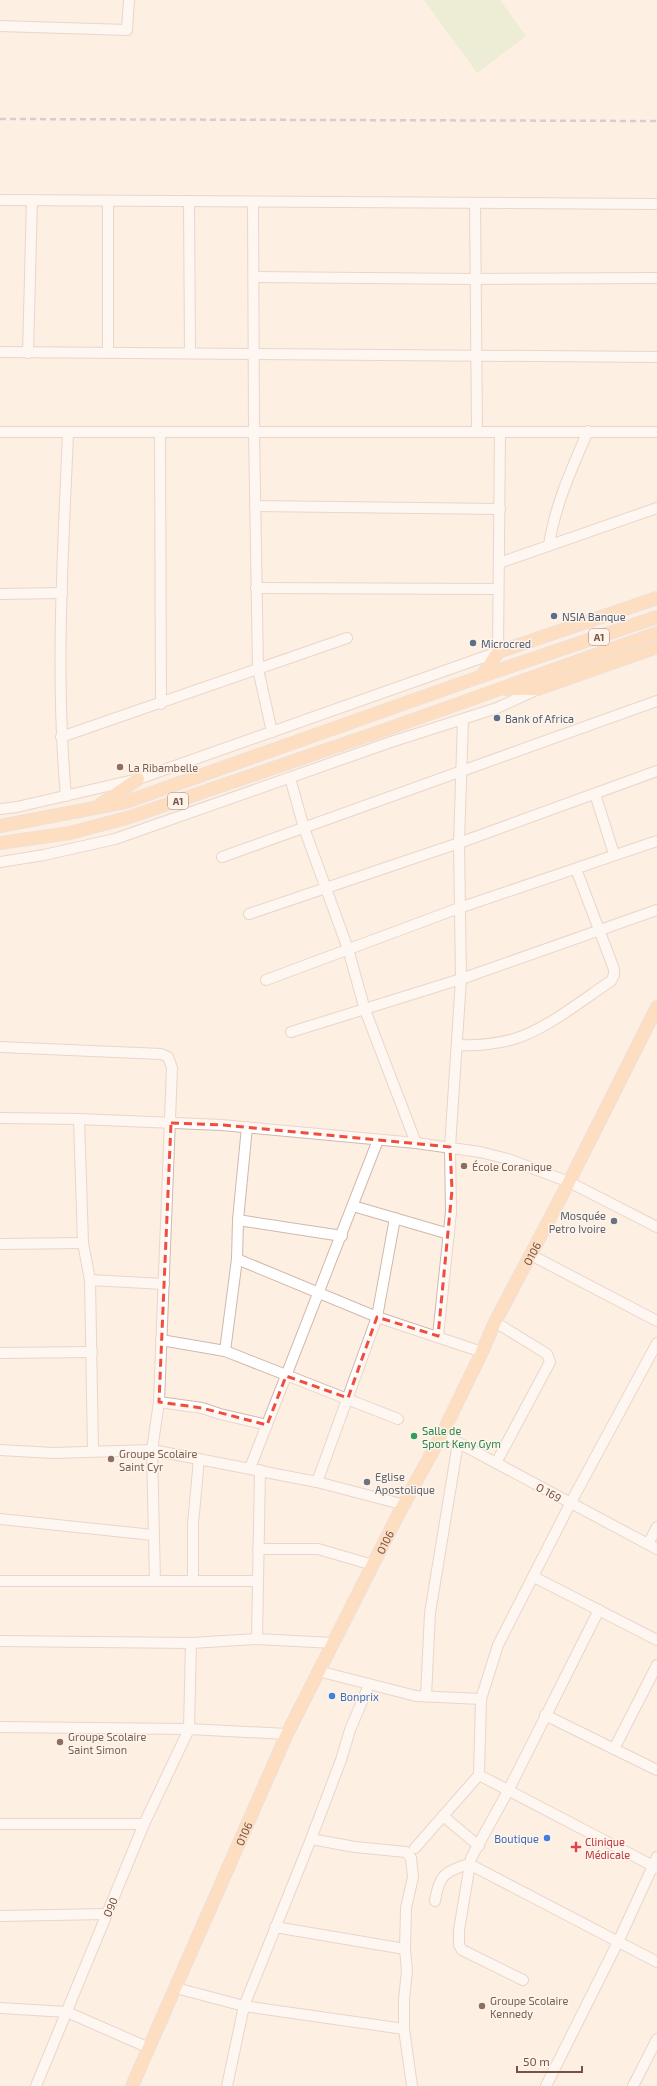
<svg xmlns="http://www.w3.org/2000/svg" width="657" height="2086" viewBox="0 0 657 2086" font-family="'Exo 2',sans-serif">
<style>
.green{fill:#d8ecc0}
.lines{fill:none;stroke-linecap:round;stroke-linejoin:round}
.minor-casing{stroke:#d2b7ab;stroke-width:12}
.major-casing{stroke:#d9cecb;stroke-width:14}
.minor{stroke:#fff;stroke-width:10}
.major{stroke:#ffca98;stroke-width:12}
.rail{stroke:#b0a0c8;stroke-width:2.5;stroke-dasharray:6 4;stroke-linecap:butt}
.marked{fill:none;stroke:#f04d3f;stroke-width:3;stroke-dasharray:8 5;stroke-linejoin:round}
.service-dot{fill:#5c6f8a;stroke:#fff4ea;stroke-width:1.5}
.education-dot{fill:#8d6e63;stroke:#fff4ea;stroke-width:1.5}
.worship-dot{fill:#6b7280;stroke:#fff4ea;stroke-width:1.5}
.leisure-dot{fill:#2e9e5b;stroke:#fff4ea;stroke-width:1.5}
.shop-dot{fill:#3f7fe0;stroke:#fff4ea;stroke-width:1.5}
.health-dot{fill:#e0444e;stroke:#fff4ea;stroke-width:1.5}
.labels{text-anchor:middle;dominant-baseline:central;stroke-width:3;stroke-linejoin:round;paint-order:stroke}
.shield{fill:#fff4ea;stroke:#a08278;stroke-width:1}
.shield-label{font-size:10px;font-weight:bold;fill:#775147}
.service-label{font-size:11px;fill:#4e5e75;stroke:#fff4ea;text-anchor:start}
.education-label{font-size:11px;fill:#785e54;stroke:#fff4ea;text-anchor:start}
.worship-label{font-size:11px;fill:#5b616d;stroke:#fff4ea;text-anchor:end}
.street-label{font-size:11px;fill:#775147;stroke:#fff4ea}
.leisure-label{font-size:11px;fill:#27864d;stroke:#fff4ea;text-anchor:start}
.shop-label{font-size:11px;fill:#366cbe;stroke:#fff4ea;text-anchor:start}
.health-label{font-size:11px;fill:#be3a42;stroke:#fff4ea;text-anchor:start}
</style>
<rect width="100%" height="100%" fill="#feefe3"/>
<polygon class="green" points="424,0 500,0 526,36 477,73"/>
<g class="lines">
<defs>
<g id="minor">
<polyline points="0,26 127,30 129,0"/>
<polyline points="0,200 657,204"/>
<polyline points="189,201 190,353"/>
<polyline points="253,202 254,431 258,669 272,732"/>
<polyline points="475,203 477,432"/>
<polyline points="254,277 474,279 657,278"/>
<polyline points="0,352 657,357"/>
<polyline points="108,352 108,201"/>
<polyline points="28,353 32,200"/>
<polyline points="0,432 657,432"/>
<polyline points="160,433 161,704"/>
<polyline points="255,506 500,509"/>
<path d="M549 545C555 505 572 468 588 431"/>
<polyline points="499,563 657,508"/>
<polyline points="256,588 498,589"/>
<polyline points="0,594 62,593"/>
<polyline points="61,737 347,638"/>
<polyline points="290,778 304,828 348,949 365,1010 416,1143"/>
<polyline points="595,794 614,854"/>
<path d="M66 796C55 675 63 554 68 434"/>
<polyline points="0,809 17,807 138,779 498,652 500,432"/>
<polyline points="222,857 657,701"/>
<polyline points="0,862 44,855 115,839 391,742 497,708 536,690"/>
<polyline points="249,914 459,843 657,771"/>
<polyline points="266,980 459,908 657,841"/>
<polyline points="291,1032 461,979 657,910"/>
<path d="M457 1045C475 1046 496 1044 514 1039 547 1029 582 1000 611 981L614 975V969L576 869"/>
<polyline points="0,1047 161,1054 168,1057 172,1068 159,1402 152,1450 155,1581"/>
<polyline points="0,1118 79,1119 222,1125 416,1143 480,1152 508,1159 569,1182 657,1227"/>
<polyline points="79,1119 83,1243 90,1280 93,1451"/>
<polyline points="353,1206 449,1234"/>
<polyline points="238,1220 342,1236"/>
<polyline points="0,1244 83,1243"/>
<polyline points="531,1255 657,1321"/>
<polyline points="237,1259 377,1317 482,1352"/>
<polyline points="90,1280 164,1284"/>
<polyline points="495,1322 547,1354 550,1362 496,1463"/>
<polyline points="438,1336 451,1212 450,1147 461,979 459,843 463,719"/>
<polyline points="161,1340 225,1351 398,1419"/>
<polyline points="225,1351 237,1259 238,1220 247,1127"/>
<polyline points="0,1353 92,1352"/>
<polyline points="159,1402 202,1408 220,1414 267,1425"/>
<polyline points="442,1434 657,1549"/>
<polyline points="0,1450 53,1453 152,1450 317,1482 405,1505"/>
<polyline points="250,1468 378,1140"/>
<polyline points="317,1482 377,1317 395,1218"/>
<polyline points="0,1519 153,1535"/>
<polyline points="648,1544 657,1527"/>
<polyline points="258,1549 318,1549 373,1565"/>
<polyline points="534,1577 657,1640"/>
<polyline points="0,1581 258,1581"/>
<polyline points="193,1581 193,1524 199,1459"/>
<polyline points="257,1639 260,1470"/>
<polyline points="0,1641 191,1643 257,1639 333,1643"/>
<polyline points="318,1671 416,1696 481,1699"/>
<polyline points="426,1696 430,1613 458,1443"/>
<polyline points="545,1715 657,1770"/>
<polyline points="0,1727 189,1729 287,1734"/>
<polyline points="614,1749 657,1665"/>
<polyline points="479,1775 657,1868"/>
<polyline points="443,1816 479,1846"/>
<polyline points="0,1824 144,1824"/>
<polyline points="311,1839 355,1847 406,1852 411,1858 413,1877 406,1908 405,1949 407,1971 404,1999 404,2029 412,2086"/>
<polyline points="415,1848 479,1775 481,1699 498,1645 570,1504 657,1343"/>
<polyline points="469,1864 657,1962"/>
<path d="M435 1901C439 1875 445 1871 469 1864"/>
<polyline points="0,1916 107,1914"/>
<polyline points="275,1927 405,1949"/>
<polyline points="523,1980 462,1950 459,1945 459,1930 471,1858 508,1791 599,1610"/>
<polyline points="176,1988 244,2006 404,2029"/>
<polyline points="0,2008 67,2012 149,2048"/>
<polyline points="36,2086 144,1824 189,1729 191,1643"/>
<polyline points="227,2086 244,2006 311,1839 341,1760 350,1730 369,1685"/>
<polyline points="546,2086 618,1942 657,1857"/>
<polyline points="633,2086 657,2039"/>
</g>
<g id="major">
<polyline points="482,676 498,652 657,598"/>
<polyline points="507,689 538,689 657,647"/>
<polyline points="101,804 138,779"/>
<polyline points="0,826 126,802 482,676 657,617"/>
<polyline points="0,843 70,833 130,817 393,727 657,633"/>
<path id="s1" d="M132 2086 287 1734 399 1513 442 1434 482 1352 495 1322 569 1182 657 1007"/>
</g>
</defs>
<use href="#minor" class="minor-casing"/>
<use href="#major" class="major-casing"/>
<use href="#minor" class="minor"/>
<use href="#major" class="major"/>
<polyline class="rail" points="0,119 657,121"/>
</g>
<path d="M0 0H657V2086H0ZM171 1123 222 1125 450 1147 452 1190 438 1336 377 1317 348 1398 286 1376 267 1425 202 1408 159 1402Z" fill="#feefe3" fill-opacity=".55" fill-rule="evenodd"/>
<path class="marked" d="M171 1123 222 1125 450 1147 452 1190 438 1336 377 1317 348 1398 286 1376 267 1425 202 1408 159 1402Z"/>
<g class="service-dot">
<circle cx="554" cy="616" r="4"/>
<circle cx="473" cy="643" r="4"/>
<circle cx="497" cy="718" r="4"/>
</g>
<g class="education-dot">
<circle cx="120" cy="767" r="4"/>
<circle cx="464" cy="1166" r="4"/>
<circle cx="111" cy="1459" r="4"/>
<circle cx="60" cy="1742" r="4"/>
<circle cx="482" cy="2006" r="4"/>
</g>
<g class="worship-dot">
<circle cx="614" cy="1221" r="4"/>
<circle cx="367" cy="1482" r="4"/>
</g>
<circle class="leisure-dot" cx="414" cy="1436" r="4"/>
<g class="shop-dot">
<circle cx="332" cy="1696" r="4"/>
<circle cx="547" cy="1838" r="4"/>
</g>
<path class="health-dot" d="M574 1841h4v4h4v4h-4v4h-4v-4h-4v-4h4z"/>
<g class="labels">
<g class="shield">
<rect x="589" y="629" width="20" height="16" rx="3"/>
<rect x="168" y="793" width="20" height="16" rx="3"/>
</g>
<g class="shield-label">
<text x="599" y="637">A1</text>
<text x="178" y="801">A1</text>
</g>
<g class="service-label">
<text x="562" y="616">NSIA Banque</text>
<text x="481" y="643">Microcred</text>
<text x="505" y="718">Bank of Africa</text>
</g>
<g class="education-label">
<text x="128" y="767">La Ribambelle</text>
<text x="472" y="1166">École Coranique</text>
<text x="119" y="1453">Groupe Scolaire<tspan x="119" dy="13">Saint Cyr</tspan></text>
<text x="68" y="1736">Groupe Scolaire<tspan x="68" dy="13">Saint Simon</tspan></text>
<text x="490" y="2000">Groupe Scolaire<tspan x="490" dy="13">Kennedy</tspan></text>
</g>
<g class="worship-label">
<text x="606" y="1215">Mosquée<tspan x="606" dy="13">Petro Ivoire</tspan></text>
<text x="375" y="1476" text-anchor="start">Eglise<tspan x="375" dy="13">Apostolique</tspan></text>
</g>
<g class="street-label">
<text stroke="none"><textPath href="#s1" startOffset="924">O106</textPath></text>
<text transform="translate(549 1492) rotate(29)">O 169</text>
<text stroke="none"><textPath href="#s1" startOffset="600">O106</textPath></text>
<text stroke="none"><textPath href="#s1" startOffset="276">O106</textPath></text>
<text transform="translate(110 1907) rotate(-68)">O90</text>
</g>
<g class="leisure-label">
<text x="422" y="1430">Salle de<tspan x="422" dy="13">Sport Keny Gym</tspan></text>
</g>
<g class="shop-label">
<text x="340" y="1696">Bonprix</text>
<text x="539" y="1838" text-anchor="end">Boutique</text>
</g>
<g class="health-label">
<text x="585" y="1841">Clinique<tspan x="585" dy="13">Médicale</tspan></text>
</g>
</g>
<path d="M517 2066v6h65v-6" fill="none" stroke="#775147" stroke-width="2"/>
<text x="523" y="2066" font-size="12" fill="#775147" stroke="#fff4ea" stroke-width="3" paint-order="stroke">50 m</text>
</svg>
